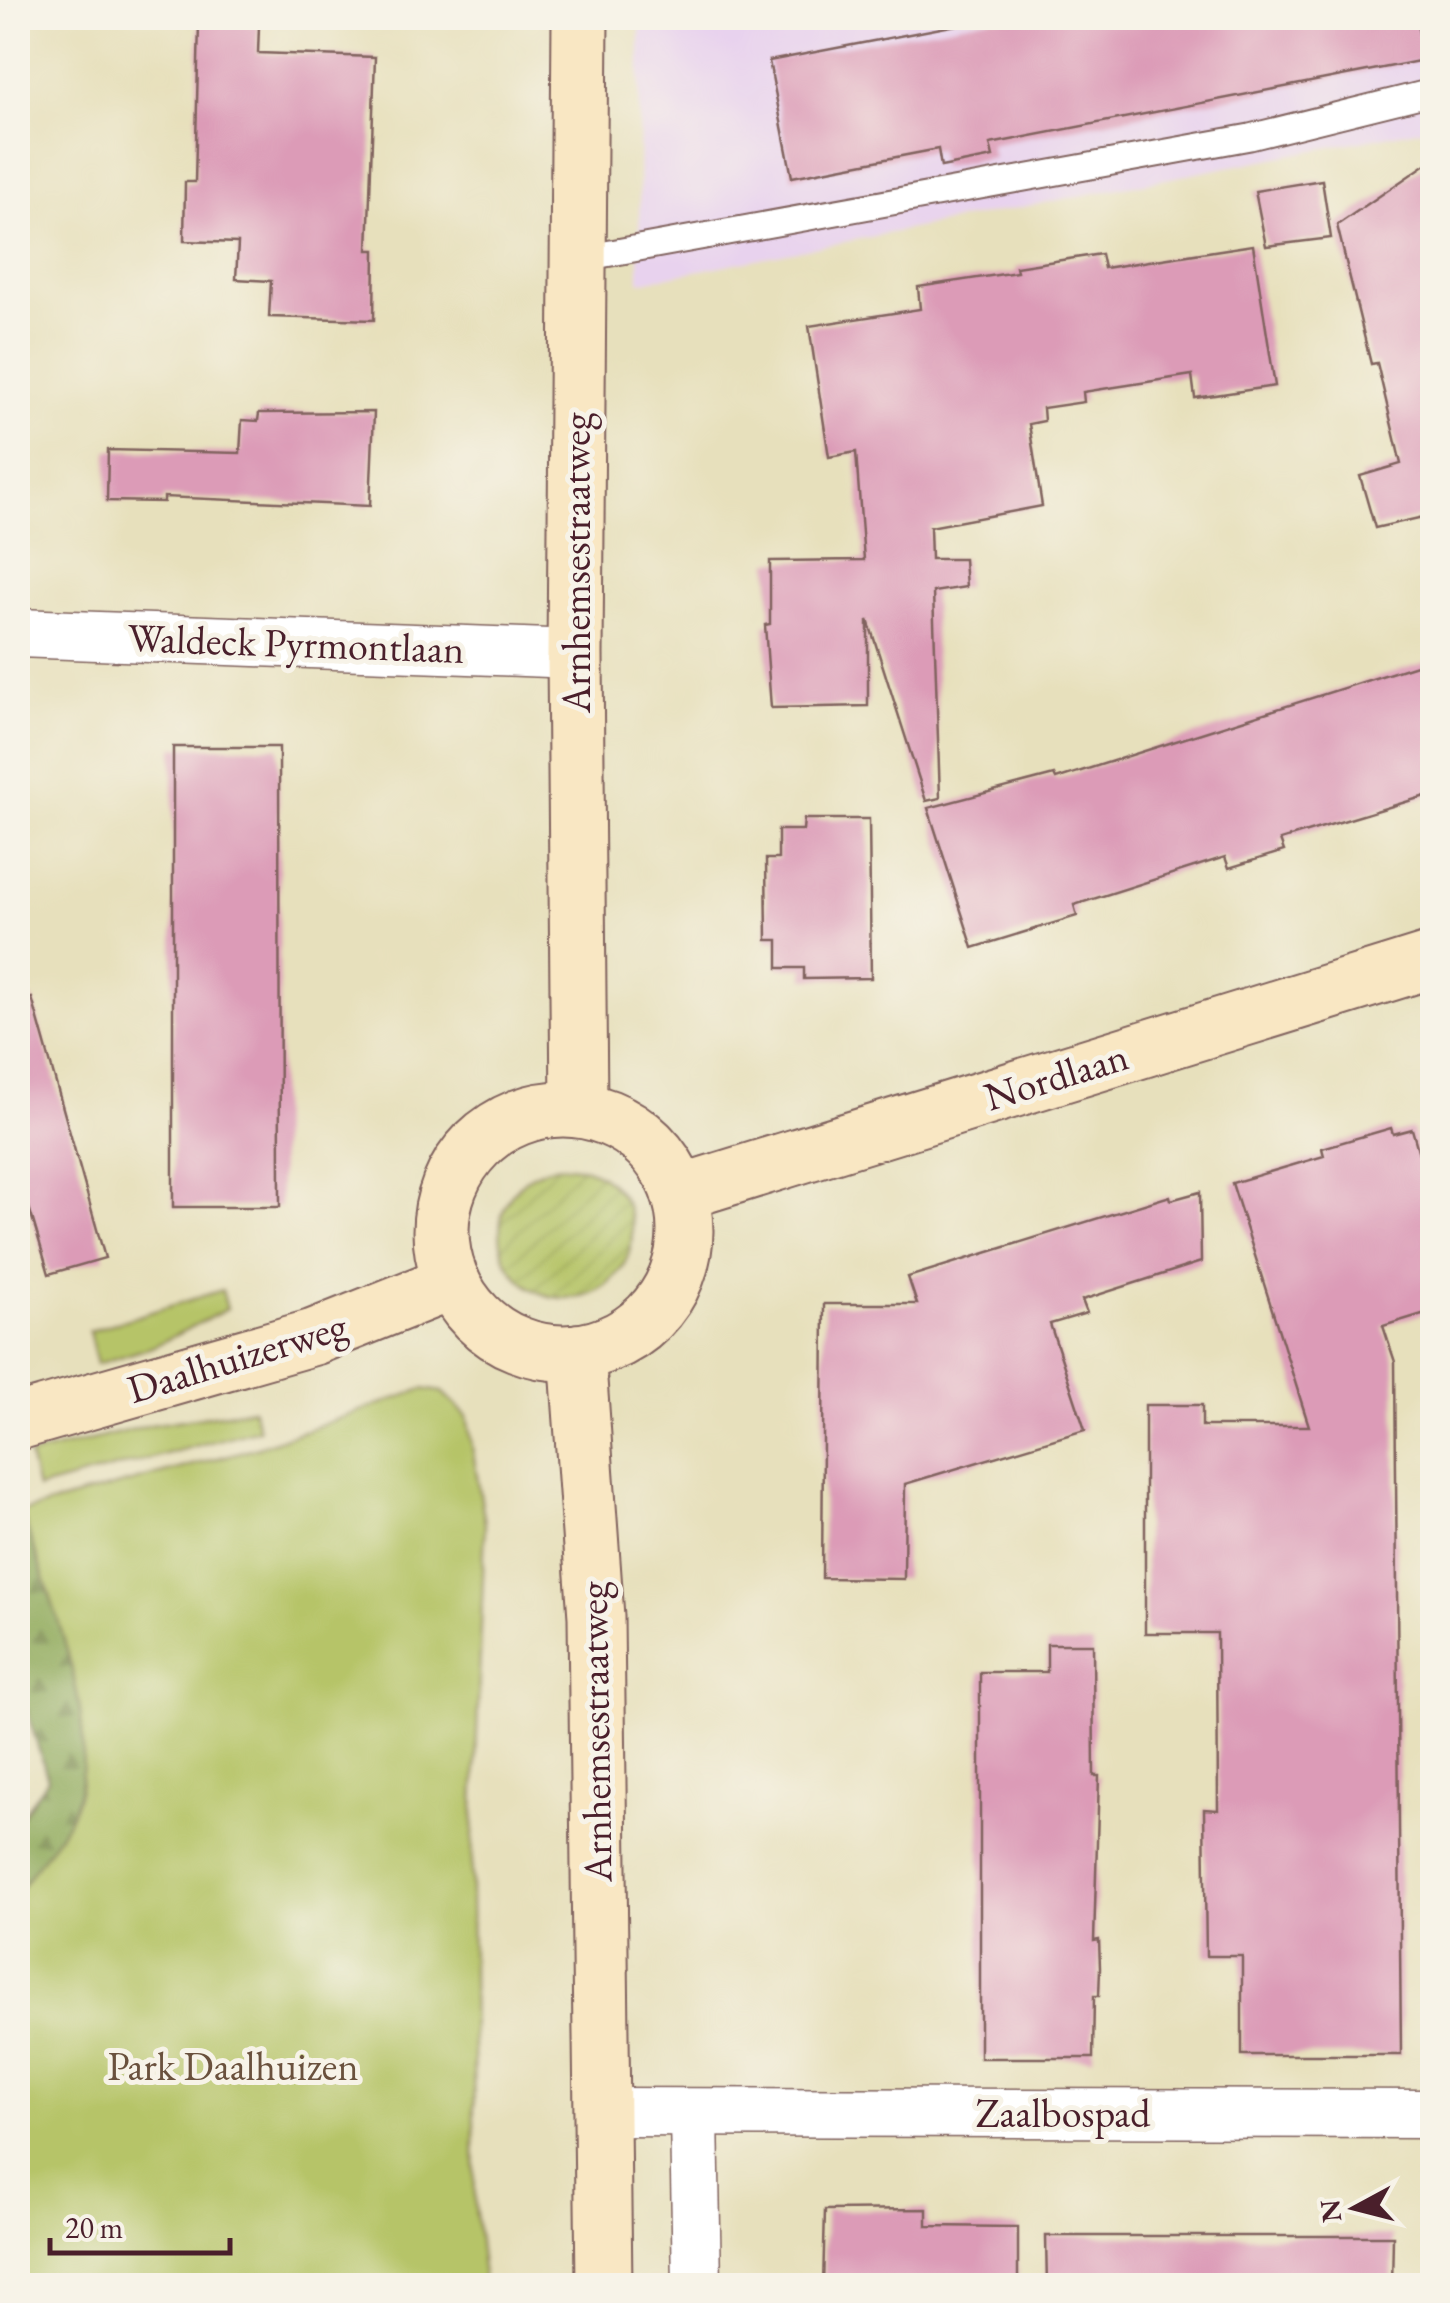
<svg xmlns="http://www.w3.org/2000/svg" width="1450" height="2303" viewBox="0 0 1450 2303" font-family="'EB Garamond',serif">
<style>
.built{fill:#e8d2ee}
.green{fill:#b6c467;stroke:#807249;stroke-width:2.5}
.forest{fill:url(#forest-firs);stroke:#6d6444;stroke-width:2.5}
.garden{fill:url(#garden-furrows);stroke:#807249;stroke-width:2.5}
.building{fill:#dc9bb7}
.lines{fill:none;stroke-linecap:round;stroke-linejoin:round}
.service-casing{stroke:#81635e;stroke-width:29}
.minor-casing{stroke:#81635e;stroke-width:51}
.secondary-casing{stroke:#81635e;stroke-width:59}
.service{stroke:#fff;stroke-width:25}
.minor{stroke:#fff;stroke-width:48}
.secondary{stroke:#f9e7c3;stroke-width:55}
.labels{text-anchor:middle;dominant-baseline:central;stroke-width:10;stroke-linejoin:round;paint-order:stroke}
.street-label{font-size:40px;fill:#4a1f2b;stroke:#f7f3e8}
.park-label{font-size:40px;fill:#6a513d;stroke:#f7f3e8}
</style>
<defs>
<pattern id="forest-firs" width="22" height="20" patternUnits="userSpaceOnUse" patternTransform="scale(2.5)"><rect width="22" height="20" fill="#90aa5c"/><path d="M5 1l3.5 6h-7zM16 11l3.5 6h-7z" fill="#788a4c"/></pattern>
<pattern id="garden-furrows" width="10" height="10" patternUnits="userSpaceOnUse" patternTransform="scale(2.5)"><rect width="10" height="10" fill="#b6c467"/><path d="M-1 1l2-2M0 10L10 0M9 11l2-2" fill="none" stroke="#9ea85a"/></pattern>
</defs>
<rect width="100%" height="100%" fill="#f7f3e8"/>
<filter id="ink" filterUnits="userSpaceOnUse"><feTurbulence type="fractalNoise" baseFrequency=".01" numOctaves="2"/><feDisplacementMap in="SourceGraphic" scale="20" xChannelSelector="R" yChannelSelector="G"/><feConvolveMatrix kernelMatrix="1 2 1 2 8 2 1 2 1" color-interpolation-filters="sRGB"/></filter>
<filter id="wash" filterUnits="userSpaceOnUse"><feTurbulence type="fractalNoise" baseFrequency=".0048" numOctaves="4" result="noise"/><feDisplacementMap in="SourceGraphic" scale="40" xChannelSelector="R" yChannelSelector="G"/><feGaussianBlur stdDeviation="2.25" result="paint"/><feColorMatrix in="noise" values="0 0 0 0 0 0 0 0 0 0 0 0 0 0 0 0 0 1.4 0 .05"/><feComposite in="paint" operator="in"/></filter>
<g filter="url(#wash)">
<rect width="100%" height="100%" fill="#e7e0bc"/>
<polygon class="built" points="640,18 1432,18 1432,127 639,282"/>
<g class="green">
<polygon points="222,1290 227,1309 152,1347 97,1364 89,1331"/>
<polygon points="423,1389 442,1392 467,1416 485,1523 471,1889 475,2206 484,2285 18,2286 18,1834 55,1780 18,1513 258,1447"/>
<polygon points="253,1409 259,1429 37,1489 29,1456 150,1425"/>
</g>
<path class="forest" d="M21 1510C46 1591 111 1735 70 1816 56 1843 34 1868 18 1893V1821L48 1779 18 1683Z"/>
<circle class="garden" cx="566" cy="1232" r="66"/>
<g id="blocks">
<g class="building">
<polygon points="993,18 1416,18 1424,60 990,144 993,157 941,167 938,149 792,177 769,61"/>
<polygon points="199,23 259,25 258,53 375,57 368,250 375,250 374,320 269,317 271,281 236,279 238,243 184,241 185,182 195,182"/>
<polygon points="1432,160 1432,515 1375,528 1360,476 1401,464 1377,363 1371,364 1337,225"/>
<polygon points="1322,180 1331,238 1266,246 1255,191"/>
<polygon points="1253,245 1275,386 1195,398 1192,375 1083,392 1084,402 1043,408 1044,421 1029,424 1042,506 930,527 931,559 964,559 966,587 933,592 940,798 926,801 868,620 868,706 771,708 765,625 770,624 770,561 864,560 856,452 829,457 809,326 920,309 918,287 1017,272 1016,267 1101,254 1104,268"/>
<polygon points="374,412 370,506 164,497 164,502 107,501 108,450 240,453 242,420 258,421 259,413"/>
<polygon points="1432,660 1432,794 1280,840 1284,851 1229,868 1225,857 1074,905 1077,916 973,948 928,808 1054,775 1056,779"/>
<polygon points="173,747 279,747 280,1207 173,1207"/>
<polygon points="804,819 869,819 871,978 804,979 804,968 778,968 778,940 767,940 766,859 778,859 778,830 803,830"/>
<polygon points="32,998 105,1258 49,1274 18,1170 18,1000"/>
<polygon points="1391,1128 1393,1134 1412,1129 1432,1200 1432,1311 1383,1326 1395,1362 1401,2055 1242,2055 1242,1956 1206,1956 1204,1809 1218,1810 1217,1633 1145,1633 1145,1405 1202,1405 1202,1426 1309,1426 1232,1183 1324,1156 1322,1148"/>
<polygon points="1200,1192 1201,1262 1082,1300 1087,1313 1050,1324 1085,1430 905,1484 904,1579 822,1578 824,1304 917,1304 908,1277 1170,1196 1171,1200"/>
<polygon points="1047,1644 1093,1644 1094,1776 1099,1776 1094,1941 1099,1940 1100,1968 1099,1996 1094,1996 1093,2058 980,2058 980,1672 1047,1672"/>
<polygon points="927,2209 927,2226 1018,2227 1018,2279 938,2280 938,2286 823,2286 825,2210"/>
<polygon points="1046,2236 1393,2236 1392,2286 1047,2286"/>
</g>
</g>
</g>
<g filter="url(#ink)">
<use href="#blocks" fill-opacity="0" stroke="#81635e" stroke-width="2.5"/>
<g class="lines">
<defs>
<polyline id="service" points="578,259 1250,137 1432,92"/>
<g id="minor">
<polyline points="18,633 575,654"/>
<polyline points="602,2112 1432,2114"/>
<polyline points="694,2115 697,2286"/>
</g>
<g id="secondary">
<polyline points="579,1109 575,654 580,18"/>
<circle cx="563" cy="1231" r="122"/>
<polyline points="679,1193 1432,960"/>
<polyline points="577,1352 596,1617 604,2286"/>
<polyline points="18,1422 314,1337 452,1282"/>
</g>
</defs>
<use href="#service" class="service-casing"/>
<use href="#minor" class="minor-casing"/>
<use href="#secondary" class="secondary-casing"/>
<use href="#service" class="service"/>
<use href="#minor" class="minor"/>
<use href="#secondary" class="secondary"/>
</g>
</g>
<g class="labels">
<g class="street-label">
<text transform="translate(576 563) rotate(-90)">Arnhemsestraatweg</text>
<text transform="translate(296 643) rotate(2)">Waldeck Pyrmontlaan</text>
<text transform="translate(1056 1076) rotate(-17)">Nordlaan</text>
<text transform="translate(237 1357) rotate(-17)">Daalhuizerweg</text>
<text transform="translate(595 1732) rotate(-91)">Arnhemsestraatweg</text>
<text x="1063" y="2113">Zaalbospad</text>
</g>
<g class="park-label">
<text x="233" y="2066">Park Daalhuizen</text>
</g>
</g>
<rect width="1450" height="2303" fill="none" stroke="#f7f3e8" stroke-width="60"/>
<g transform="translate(1355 2208) rotate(263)" stroke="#f7f3e8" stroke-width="8" paint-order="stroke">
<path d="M0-8L18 38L0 25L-18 38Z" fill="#4a1f2b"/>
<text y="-15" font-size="28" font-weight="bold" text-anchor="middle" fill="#4a1f2b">N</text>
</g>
<path d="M50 2238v15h180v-15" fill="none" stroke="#4a1f2b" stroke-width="5"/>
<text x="65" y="2238" font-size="30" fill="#4a1f2b" stroke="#f7f3e8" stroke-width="8" paint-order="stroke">20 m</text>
</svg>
